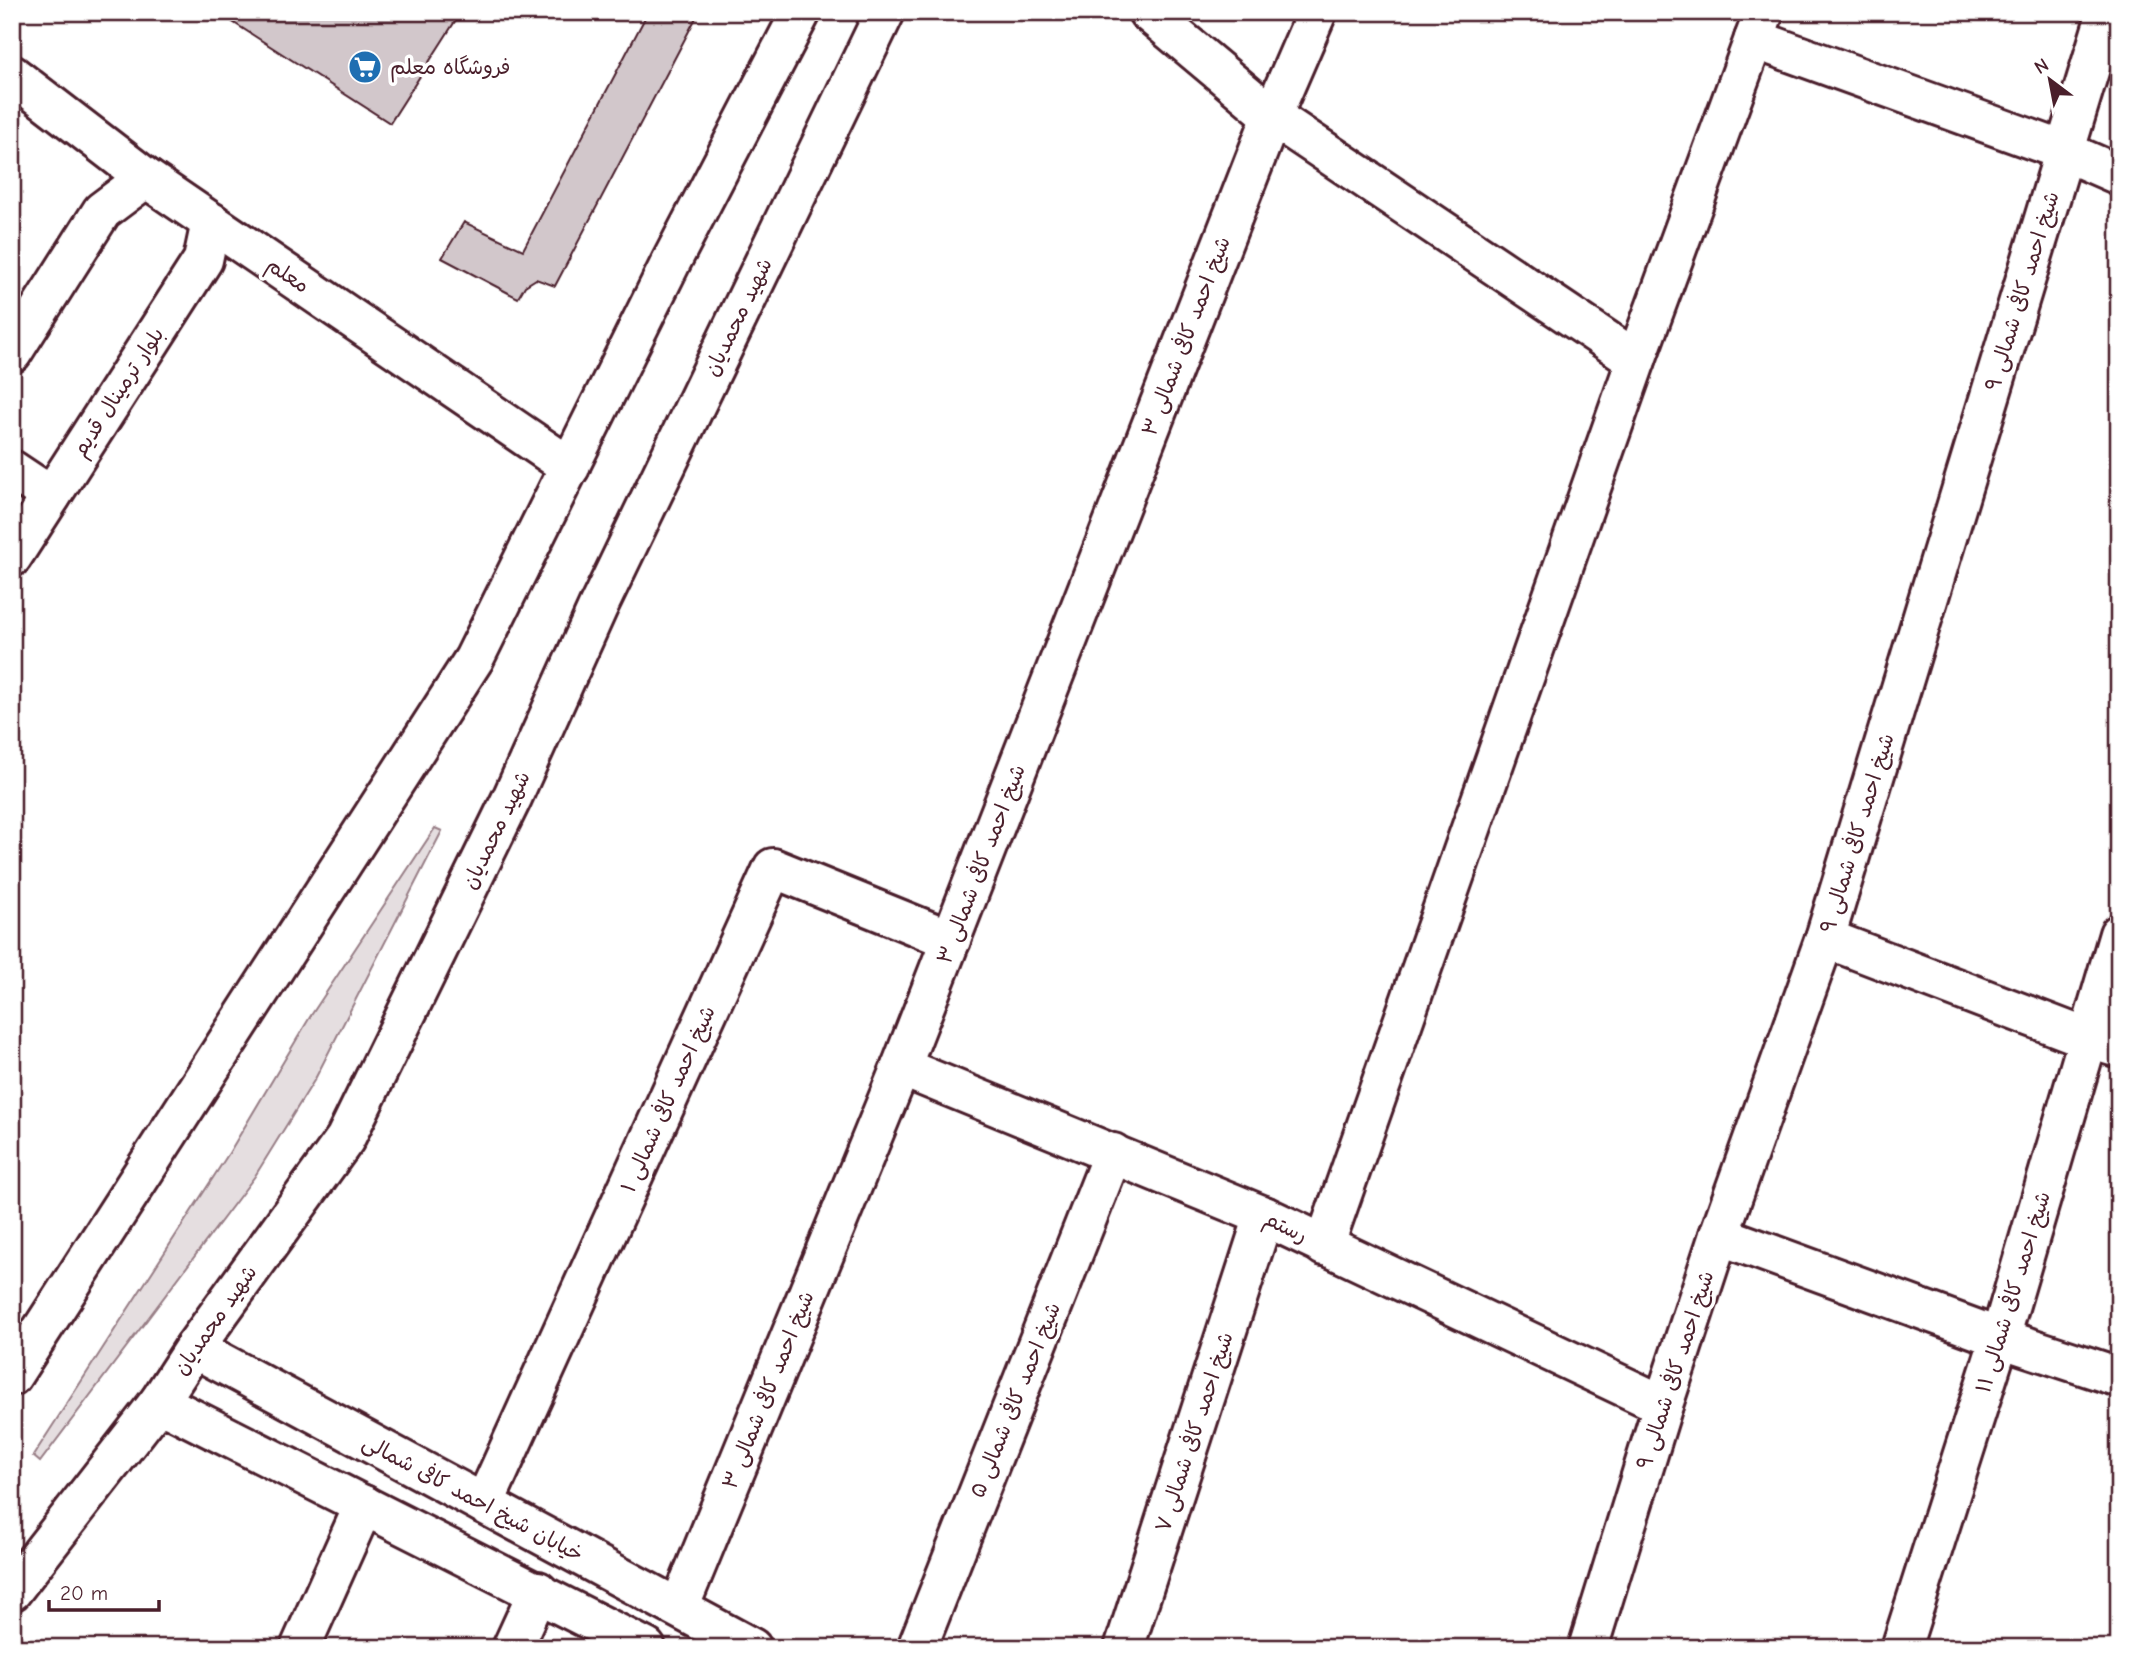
<svg xmlns="http://www.w3.org/2000/svg" width="2131" height="1660" viewBox="0 0 2131 1660" font-family="'Comic Neue','Playpen Sans Arabic',sans-serif">
<style>
.green{fill:#e5dee0;stroke:#987e86;stroke-width:2}
.building{fill:#d2c7cb;stroke:#4a1f2b;stroke-width:2}
.lines{fill:none;stroke-linecap:round;stroke-linejoin:round}
.street-casing{stroke:#4a1f2b;stroke-width:44}
.secondary-casing{stroke:#4a1f2b;stroke-width:44}
.street{stroke:#fff;stroke-width:38}
.secondary{stroke:#fff;stroke-width:38}
.labels{text-anchor:middle;dominant-baseline:central;stroke-width:7;stroke-linejoin:round;paint-order:stroke}
.poi-label{font-size:21px;fill:#4a1f2b;stroke:#fff;text-anchor:start}
.street-label{font-size:21px;fill:#4a1f2b;stroke:#fff}
</style>
<rect width="100%" height="100%" fill="#fff"/>
<filter id="ink" filterUnits="userSpaceOnUse"><feTurbulence type="fractalNoise" baseFrequency=".0143" numOctaves="2"/><feDisplacementMap in="SourceGraphic" scale="14" xChannelSelector="R" yChannelSelector="G"/><feConvolveMatrix kernelMatrix="1 2 1 2 8 2 1 2 1" color-interpolation-filters="sRGB"/></filter>
<g filter="url(#ink)">
<polygon class="green" points="435,828 442,831 315,1079 255,1176 40,1462 33,1456 229,1153 310,1017"/>
<g class="building">
<polygon points="217,12 461,12 390,123"/>
<polygon points="648,12 699,12 555,286 536,279 525,286 518,298 442,258 464,222 523,250"/>
</g>
<g class="lines">
<defs>
<g id="street">
<polyline points="1148,12 1272,116 1636,360"/>
<polyline points="1754,39 2064,151 2119,175"/>
<polyline points="1825,938 2089,1039 2119,1048"/>
<polyline points="901,1067 1264,1216 1663,1405"/>
<polyline points="1719,1235 2000,1338 2119,1377"/>
<polyline points="1324,1246 1636,360 1764,12"/>
<polyline points="12,1376 474,659 671,262 801,12"/>
<polyline points="484,1504 773,868 951,940"/>
<polyline points="679,1608 901,1067 1272,116 1317,12"/>
<polyline points="300,1648 364,1505"/>
<polyline points="512,1648 538,1591"/>
<polyline points="917,1648 1113,1153"/>
<polyline points="1124,1648 1264,1216"/>
<polyline points="1588,1648 1663,1405 1719,1235 1825,938 2107,12"/>
<polyline points="1901,1648 2000,1338 2119,934"/>
</g>
<g id="secondary">
<polyline points="12,75 146,178 570,467"/>
<polyline points="12,353 102,211 146,178"/>
<polyline points="12,470 51,496"/>
<polyline points="12,557 203,260 211,222"/>
<polyline points="194,1348 752,1648"/>
<polyline points="159,1402 646,1648"/>
<polyline points="12,1591 159,1402 194,1348 345,1139 512,798 598,607 885,12"/>
</g>
</defs>
<use href="#street" class="street-casing"/>
<use href="#secondary" class="secondary-casing"/>
<use href="#street" class="street"/>
<use href="#secondary" class="secondary"/>
</g>
</g>
<defs>
<symbol id="supermarket-disc" viewBox="-11 -11 22 22"><circle r="9.5" fill="#1f6fb2" stroke="#fff"/><path d="M-6-5.5h2.5l.6 2H6L4.5 2H-2.5L-4.4-4H-6ZM-1.5 3.2a1.3 1.3 0 1 0 .1 0ZM3 3.2a1.3 1.3 0 1 0 .1 0Z" fill="#fff"/></symbol>
</defs>
<g fill-rule="evenodd">
<use href="#supermarket-disc" x="346" y="48" width="38" height="38"/>
</g>
<g class="labels">
<g class="poi-label">
<text x="390" y="67">فروشگاه معلم</text>
</g>
<g class="street-label">
<text transform="translate(288 275) rotate(34)">معلم</text>
<text transform="translate(2022 291) rotate(-73)">شیخ احمد کافی شمالی ۹</text>
<text transform="translate(738 317) rotate(-64)">شهید محمدیان</text>
<text transform="translate(1186 336) rotate(-69)">شیخ احمد کافی شمالی ۳</text>
<text transform="translate(118 392) rotate(-57)">بلوار ترمینال قدیم</text>
<text transform="translate(496 830) rotate(-64)">شهید محمدیان</text>
<text transform="translate(1857 833) rotate(-73)">شیخ احمد کافی شمالی ۹</text>
<text transform="translate(981 864) rotate(-69)">شیخ احمد کافی شمالی ۳</text>
<text transform="translate(668 1099) rotate(-66)">شیخ احمد کافی شمالی ۱</text>
<text transform="translate(1286 1227) rotate(26)">رستم</text>
<text transform="translate(2013 1292) rotate(-73)">شیخ احمد کافی شمالی ۱۱</text>
<text transform="translate(215 1320) rotate(-55)">شهید محمدیان</text>
<text transform="translate(1675 1370) rotate(-72)">شیخ احمد کافی شمالی ۹</text>
<text transform="translate(768 1390) rotate(-68)">شیخ احمد کافی شمالی ۳</text>
<text transform="translate(1015 1400) rotate(-68)">شیخ احمد کافی شمالی ۵</text>
<text transform="translate(1194 1432) rotate(-72)">شیخ احمد کافی شمالی ۷</text>
<text transform="translate(473 1498) rotate(28)">خیابان شیخ احمد کافی شمالی</text>
</g>
</g>
<rect width="2131" height="1660" fill="none" stroke="#fff" stroke-width="42"/>
<rect x="21" y="21" width="2089" height="1618" fill="none" stroke="#4a1f2b" stroke-width="2.5" filter="url(#ink)"/>
<g transform="translate(2050 80) rotate(328)" stroke="#ffffff" stroke-width="5" paint-order="stroke">
<path d="M0-5L12 26L0 18L-12 26Z" fill="#4a1f2b"/>
<text y="-10" font-size="19" font-weight="bold" text-anchor="middle" fill="#4a1f2b">N</text>
</g>
<path d="M49 1600v10h110v-10" fill="none" stroke="#4a1f2b" stroke-width="3.5"/>
<text x="60" y="1600" font-size="21" fill="#4a1f2b" stroke="#ffffff" stroke-width="5" paint-order="stroke">20 m</text>
</svg>
